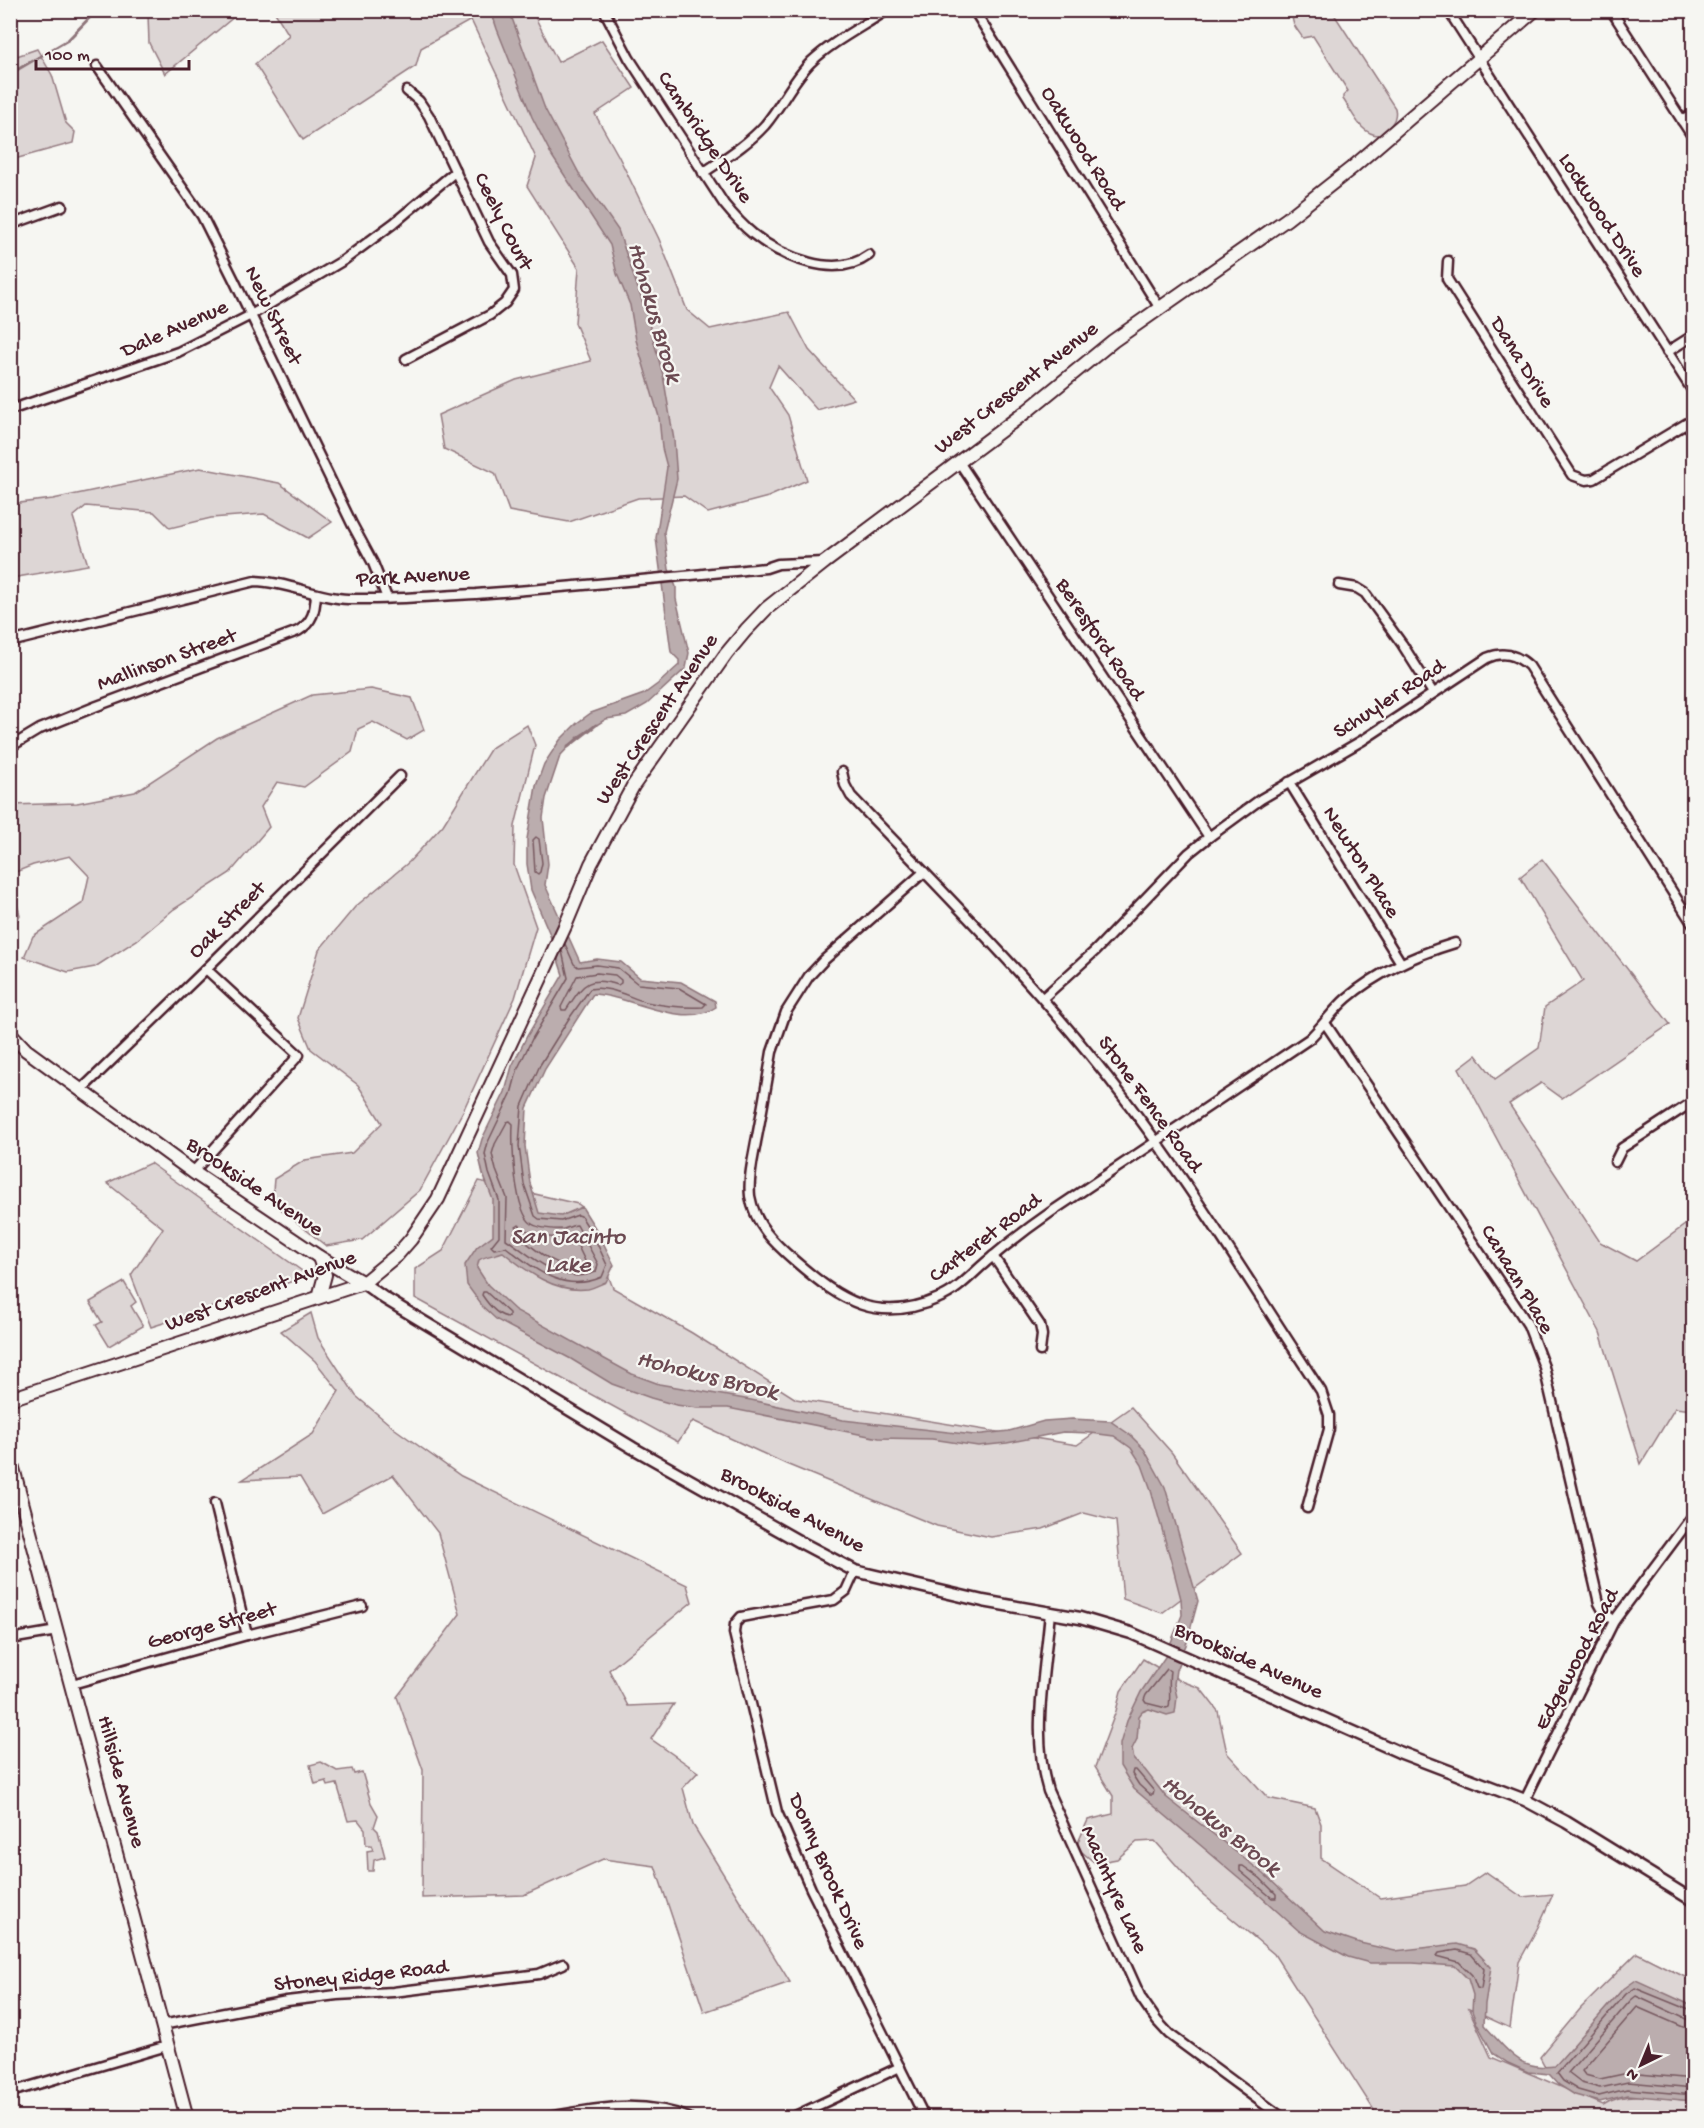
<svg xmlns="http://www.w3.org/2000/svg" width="1704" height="2128" viewBox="0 0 1704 2128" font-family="'Gochi Hand',sans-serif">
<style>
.green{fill:#ddd6d5;stroke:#947a80;stroke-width:1.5}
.water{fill:#bbadae;stroke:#8e747a;stroke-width:1.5}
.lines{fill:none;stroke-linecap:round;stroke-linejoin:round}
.shore{stroke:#77585f;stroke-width:1.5}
.stream{stroke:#8e747a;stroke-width:3}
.minor-casing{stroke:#4a1f2b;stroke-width:13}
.tertiary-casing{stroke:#4a1f2b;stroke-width:15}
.secondary-casing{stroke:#4a1f2b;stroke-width:16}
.minor{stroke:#f6f6f2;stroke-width:8}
.tertiary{stroke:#f6f6f2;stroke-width:10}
.secondary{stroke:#f6f6f2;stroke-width:12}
.labels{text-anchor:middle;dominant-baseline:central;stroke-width:4.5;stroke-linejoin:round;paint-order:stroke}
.street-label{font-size:22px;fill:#4a1f2b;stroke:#f6f6f2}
.water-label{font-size:24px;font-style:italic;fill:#6c4a52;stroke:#f6f6f2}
</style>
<rect width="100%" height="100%" fill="#f6f6f2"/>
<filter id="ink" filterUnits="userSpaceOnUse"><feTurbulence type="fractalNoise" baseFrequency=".0167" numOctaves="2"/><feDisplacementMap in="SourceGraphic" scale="12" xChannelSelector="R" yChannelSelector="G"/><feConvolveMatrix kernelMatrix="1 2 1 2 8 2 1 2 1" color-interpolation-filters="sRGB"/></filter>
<g filter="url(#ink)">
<g class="green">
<polygon points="146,11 241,11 165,74 149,43 148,14"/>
<polygon points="274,11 532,11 558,62 602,40 634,88 595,114 619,157 659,239 687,310 710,329 789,312 809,350 854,399 817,410 778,366 769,387 788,415 807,480 768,497 708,513 684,496 638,498 569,522 509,511 495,473 444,449 438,415 516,380 591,361 575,323 579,268 527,186 536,158 471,20 421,48 416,66 303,140 255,64 289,35"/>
<path d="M1294 11H1332L1395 108C1398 121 1389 127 1380 135 1361 136 1353 113 1343 99V96L1348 91 1313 36 1303 38C1297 29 1289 22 1294 11Z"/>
<polygon points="37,49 52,75 66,123 75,132 73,143 11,160 11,58"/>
<polygon points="200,468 279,483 332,522 308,538 264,514 211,518 170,528 154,512 86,506 73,517 88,565 11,578 11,504 53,499"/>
<polygon points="371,689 412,698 424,730 407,740 373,722 358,729 352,752 304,787 277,782 261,807 269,827 230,873 174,909 137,940 95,967 68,972 24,957 33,936 83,903 89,876 70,856 33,865 11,874 11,805 77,803 135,792 217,738 312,695"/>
<polygon points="527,725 535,745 515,826 514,865 536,927 515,998 463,1111 420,1190 362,1240 326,1246 272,1202 274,1179 305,1160 352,1153 382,1123 358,1085 311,1049 298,1018 319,950 355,907 409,862 443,825 491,748"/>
<polygon points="1542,859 1670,1024 1562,1098 1541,1083 1509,1104 1600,1242 1636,1261 1693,1219 1693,1410 1675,1408 1641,1464 1600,1332 1459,1068 1476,1055 1495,1079 1539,1048 1545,1007 1583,981 1520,877"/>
<polygon points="11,883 20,915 11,934 10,934"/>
<polygon points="150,1163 309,1276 151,1327 131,1275 163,1228 107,1183"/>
<polygon points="479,1181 578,1204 582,1207 613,1288 692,1333 796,1399 1077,1445 1131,1407 1172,1453 1242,1553 1162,1613 1123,1599 1116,1521 1084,1513 1043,1529 991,1537 937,1526 786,1464 693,1421 678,1442 415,1298 415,1269 443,1251"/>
<polygon points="124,1282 136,1302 131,1306 143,1326 109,1346 96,1325 102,1322 90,1302"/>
<polygon points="311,1313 318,1338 356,1396 395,1429 461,1476 687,1585 692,1602 609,1670 628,1706 674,1704 651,1739 698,1772 683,1788 693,1825 790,1982 704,2012 655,1866 603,1859 524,1895 422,1898 423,1770 397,1697 460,1614 438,1533 393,1475 322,1514 300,1477 242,1480 313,1434 339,1391 315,1361 281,1331"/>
<path d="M1143 1659 1179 1680 1200 1688 1218 1711 1227 1753 1268 1798 1315 1808 1321 1824V1858L1380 1898 1465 1886 1486 1872 1522 1897 1553 1894 1538 1927 1519 1962 1510 2028 1469 2009 1491 2057 1603 2105C1629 2088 1665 2099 1693 2101V2117H1372L1374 2110 1274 1954 1200 1892 1155 1841 1137 1842 1117 1859 1095 1863 1076 1847 1088 1820 1113 1814V1796L1095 1767 1116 1711 1121 1691Z"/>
<polygon points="321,1762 337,1771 352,1769 354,1774 362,1772 371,1803 378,1815 374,1827 378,1831 385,1857 374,1860 373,1871 368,1871 367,1851 373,1850 371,1845 366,1845 365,1829 358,1820 348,1821 337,1784 328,1786 326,1781 315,1784 310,1765"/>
<polygon points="1637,1953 1693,1981 1693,2008 1686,2003 1622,1990 1549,2074 1540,2057 1581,2008"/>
</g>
<path class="water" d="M509 10 545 109 581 177 618 230 645 309 663 375 674 440 677 479 664 532 669 569 676 587V599L689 653 686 668 647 704 626 716 606 719 579 736 560 756 546 798 543 818 548 864 545 885 580 962 597 959 621 962 640 978 681 982 715 1001 716 1007C684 1030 628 995 593 994L545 1069 527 1108 525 1146 530 1183 539 1213 561 1216 582 1207 599 1234 614 1265 606 1282C601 1284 594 1288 588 1289 555 1293 527 1272 503 1252 495 1255 485 1256 479 1260L477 1268 488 1285 515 1310 632 1374 659 1384 751 1400 843 1420 974 1435 1009 1431 1044 1421 1072 1419 1110 1421 1129 1434 1144 1449 1165 1487 1198 1601 1186 1645 1176 1670 1174 1684 1177 1697 1175 1713 1167 1715 1149 1709 1142 1712 1139 1716 1137 1739 1132 1749 1134 1760 1145 1770 1166 1797 1264 1874 1325 1931 1360 1943 1395 1951 1457 1944 1474 1949 1491 1967 1485 2004 1484 2025C1507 2049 1518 2071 1555 2066L1622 1990 1636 1980 1686 2003 1693 2008V2101L1627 2095 1600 2102 1575 2095 1559 2085 1549 2074 1528 2072 1508 2063 1493 2053 1476 2022 1472 2011 1473 1995 1468 1979 1455 1966 1413 1963H1370L1348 1957 1299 1931 1257 1893 1134 1789 1120 1766V1744L1127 1721 1141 1692 1165 1657 1182 1615 1181 1599 1173 1568 1150 1487 1142 1465 1131 1448 1114 1436 1091 1433 1063 1432 1007 1443 978 1446 932 1439 879 1438 728 1408H698L676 1405 651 1398 612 1384 571 1359 497 1320 483 1307 467 1285 465 1265 477 1247 493 1235V1200L483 1174 478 1153 482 1139 505 1092 512 1066 527 1036 563 975 549 932 531 890 527 864V839L536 786 544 764 560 740 577 723 591 713 644 694 659 683 679 665V660L671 652 656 538 667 467 662 448 659 417 636 340 630 305 617 274 610 245 552 156 532 117 497 29 491 11Z"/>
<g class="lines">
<g class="shore">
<polygon points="536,837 539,839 542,863 540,872 538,874 535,872 533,840"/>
<path d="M562 951 568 978 532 1039 518 1068 511 1094 488 1142 485 1154 489 1173 499 1200V1236L491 1246 494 1249 506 1247C535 1269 563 1294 602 1277L607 1265 594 1237 581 1216 578 1215 561 1221 539 1219 535 1216 524 1184 519 1146 522 1106 540 1065 568 1020 590 989C609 985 628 997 646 1002 665 1006 684 1008 703 1007L706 1004 679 988 638 984 618 968 597 965 578 967 574 964 565 944"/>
<path d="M597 973 615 975 621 980V983L618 985C586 975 583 985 566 1010H562L561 1007 577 976Z"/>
<path d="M510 1121 513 1124C512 1144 514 1212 532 1224 538 1228 556 1230 564 1229 569 1227 573 1225 577 1225L598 1264 596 1272C559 1286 534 1257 506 1239L507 1198 496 1170 492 1154 495 1144 507 1122Z"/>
<path d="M519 1225C534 1238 554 1239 573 1236L587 1265C561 1273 535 1250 516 1234V1227Z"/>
<path d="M483 1292H486L509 1313V1317C498 1317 488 1304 482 1295Z"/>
<path d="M1167 1669 1170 1671C1168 1684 1171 1695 1169 1707L1166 1708 1146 1703 1144 1700 1146 1695Z"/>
<polygon points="1133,1770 1136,1770 1154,1791 1153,1795 1150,1795 1139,1785 1132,1774"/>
<polygon points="1240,1866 1243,1866 1260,1878 1276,1894 1276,1898 1272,1898 1240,1871"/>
<polygon points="1457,1950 1471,1954 1484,1969 1481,1989 1477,1988 1472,1975 1459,1962 1437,1956 1439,1953"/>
<polyline points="1694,2012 1635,1988 1626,1994 1557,2073 1563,2081 1578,2090 1599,2096 1627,2089 1694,2095"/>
<polyline points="1694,2020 1686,2019 1636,1996 1631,2000 1568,2073 1581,2083 1600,2088 1628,2082 1694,2088"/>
<polyline points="1694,2029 1683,2027 1637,2007 1582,2071 1585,2075 1600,2079 1628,2073 1694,2079"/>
</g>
<g class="stream">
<polyline points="10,74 68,40 97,10"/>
<polyline points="568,747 596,725"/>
</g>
<defs>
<g id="minor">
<path d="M604 10 629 58 724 204C733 215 742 225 753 234 782 257 835 280 869 255"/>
<polyline points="974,10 1159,307"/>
<polyline points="1448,10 1694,393"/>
<polyline points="1611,10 1694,139"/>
<polyline points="97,66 202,216 234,280 352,524 373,563 387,598"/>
<polyline points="1682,121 1694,113"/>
<path d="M703 173C725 158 747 145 765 125 782 105 792 81 811 62 833 41 862 27 887 10"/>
<polyline points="10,225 62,206"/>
<polyline points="1448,261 1447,279 1572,475 1586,480 1594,479 1694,419"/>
<polyline points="1667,352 1694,335"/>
<polyline points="406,359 490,315 505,303 514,290 512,275 489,242 429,116 419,101 407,91"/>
<polyline points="10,410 178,352 251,315 344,260 394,223 456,171"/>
<polyline points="959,462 1209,837"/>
<polyline points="1339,585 1357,588 1365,593 1402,644 1433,693"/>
<path d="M10 642 255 581C289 582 316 598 348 599 391 600 434 596 476 594 573 587 670 577 766 568L778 564 824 562"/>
<path d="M10 747 40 729 97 706 298 631C313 622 315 611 316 594"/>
<path d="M842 772 845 785 851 796C946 895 1044 992 1127 1102 1197 1194 1257 1294 1321 1391L1329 1415V1429L1307 1508"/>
<polyline points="1289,782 1401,963"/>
<path d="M924 872 824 960 809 976 786 1012 772 1052C767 1082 762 1112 756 1142 753 1159 748 1178 750 1196 755 1225 774 1243 795 1261 841 1301 878 1325 939 1298 957 1291 972 1274 986 1262 1007 1244 1028 1228 1051 1212L1309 1039C1323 1026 1333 1010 1347 998 1379 971 1415 955 1455 943"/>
<path d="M1043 998 1095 951 1189 853 1209 837 1261 799 1363 740 1487 658C1503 651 1516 654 1529 666L1694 926"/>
<polyline points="1325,1023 1517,1308 1528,1325 1544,1367 1599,1603 1604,1612 1614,1621"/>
<polyline points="80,1091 206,969 400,776"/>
<polyline points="1615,1162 1622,1148 1694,1101"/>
<polyline points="193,1172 299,1055 206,969"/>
<polyline points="993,1256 1040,1325 1042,1335 1040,1351"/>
<polyline points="215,1503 247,1635"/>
<polyline points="855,1571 846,1591 834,1600 741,1617 735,1624 734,1633 777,1812 811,1889 925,2118"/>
<path d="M1050 1612C1045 1672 1031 1734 1048 1791L1141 1998 1157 2021 1169 2034 1283 2118"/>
<polyline points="10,1639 57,1631"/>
<polyline points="72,1684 247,1635 362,1606"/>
<polyline points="1525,1800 1614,1621 1694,1514"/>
<polyline points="162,2025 287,2001 337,1995 393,1992 539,1974 563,1964"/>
<polyline points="10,2089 11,2092 167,2046"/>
<path d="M543 2118C592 2109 641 2098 689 2118"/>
<polyline points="791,2118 900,2067"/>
</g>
<polyline id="tertiary" points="363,1283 384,1298 633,1448 802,1543 855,1571 983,1601 1080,1618 1131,1633 1399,1752 1525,1800 1566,1822 1694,1901"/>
<g id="secondary">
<polyline points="10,1033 26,1050 193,1172 319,1257 363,1283"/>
<polyline points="319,1297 325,1275 319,1257"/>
<polyline points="10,1399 363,1283 397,1255 411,1239 438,1199 566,924 591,864 633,786 726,654 746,630 767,608 825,562 1027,411 1113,341 1287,219 1353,167 1535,10"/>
<polyline points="10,1457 187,2118"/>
</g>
</defs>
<use href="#minor" class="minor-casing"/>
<use href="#tertiary" class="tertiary-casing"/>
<use href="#secondary" class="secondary-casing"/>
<use href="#minor" class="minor"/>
<use href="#tertiary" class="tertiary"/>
<use href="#secondary" class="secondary"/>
</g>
</g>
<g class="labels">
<g class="street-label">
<text transform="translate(704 138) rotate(56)">Cambridge Drive</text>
<text transform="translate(1082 149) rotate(58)">Oakwood Road</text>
<text transform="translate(1601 216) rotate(57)">Lockwood Drive</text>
<text transform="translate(502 222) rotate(63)">Ceely Court</text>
<text transform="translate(272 316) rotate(64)">New Street</text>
<text transform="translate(175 330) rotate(-24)">Dale Avenue</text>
<text transform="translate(1521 363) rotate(58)">Dana Drive</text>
<text transform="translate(1017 389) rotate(-38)">West Crescent Avenue</text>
<text transform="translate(413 578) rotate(-3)">Park Avenue</text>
<text transform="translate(1099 640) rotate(56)">Beresford Road</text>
<text transform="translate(167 661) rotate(-20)">Mallinson Street</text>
<text transform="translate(1390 700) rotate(-33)">Schuyler Road</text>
<text transform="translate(658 720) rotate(-56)">West Crescent Avenue</text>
<text transform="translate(1360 863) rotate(58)">Newton Place</text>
<text transform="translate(228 921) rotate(-45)">Oak Street</text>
<text transform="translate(1149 1105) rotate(54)">Stone Fence Road</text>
<text transform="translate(254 1188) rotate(34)">Brookside Avenue</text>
<text transform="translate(986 1239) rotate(-37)">Carteret Road</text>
<text transform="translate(1516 1280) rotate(59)">Canaan Place</text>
<text transform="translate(261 1292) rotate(-20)">West Crescent Avenue</text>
<text transform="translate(792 1511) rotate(28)">Brookside Avenue</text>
<text transform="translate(212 1627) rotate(-15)">George Street</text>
<text transform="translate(1578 1660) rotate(-62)">Edgewood Road</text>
<text transform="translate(1248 1662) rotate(24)">Brookside Avenue</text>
<text transform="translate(120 1782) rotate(75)">Hillside Avenue</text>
<text transform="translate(827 1872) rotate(66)">Donny Brook Drive</text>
<text transform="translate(1113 1890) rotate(66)">MacIntyre Lane</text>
<text transform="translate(361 1977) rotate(-6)">Stoney Ridge Road</text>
</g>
<g class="water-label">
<text transform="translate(653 313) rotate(74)">Hohokus Brook</text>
<text x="568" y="1238">San Jacinto<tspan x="568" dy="28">Lake</tspan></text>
<text transform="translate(707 1377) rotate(14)">Hohokus Brook</text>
<text transform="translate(1220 1827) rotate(39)">Hohokus Brook</text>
</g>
</g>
<rect width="1704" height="2128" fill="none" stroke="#f6f6f2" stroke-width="36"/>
<rect x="18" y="18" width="1668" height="2092" fill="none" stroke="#4a1f2b" stroke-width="2" filter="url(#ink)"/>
<g transform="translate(1641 2065) rotate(223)" stroke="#f6f6f2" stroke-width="4.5" paint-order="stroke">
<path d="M0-4.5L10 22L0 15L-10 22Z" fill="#4a1f2b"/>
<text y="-9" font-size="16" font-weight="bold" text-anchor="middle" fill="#4a1f2b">N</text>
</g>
<path d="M36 60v9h153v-9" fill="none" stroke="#4a1f2b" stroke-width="3"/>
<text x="45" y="60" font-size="18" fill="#4a1f2b" stroke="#f6f6f2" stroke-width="4.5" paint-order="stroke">100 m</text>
</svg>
